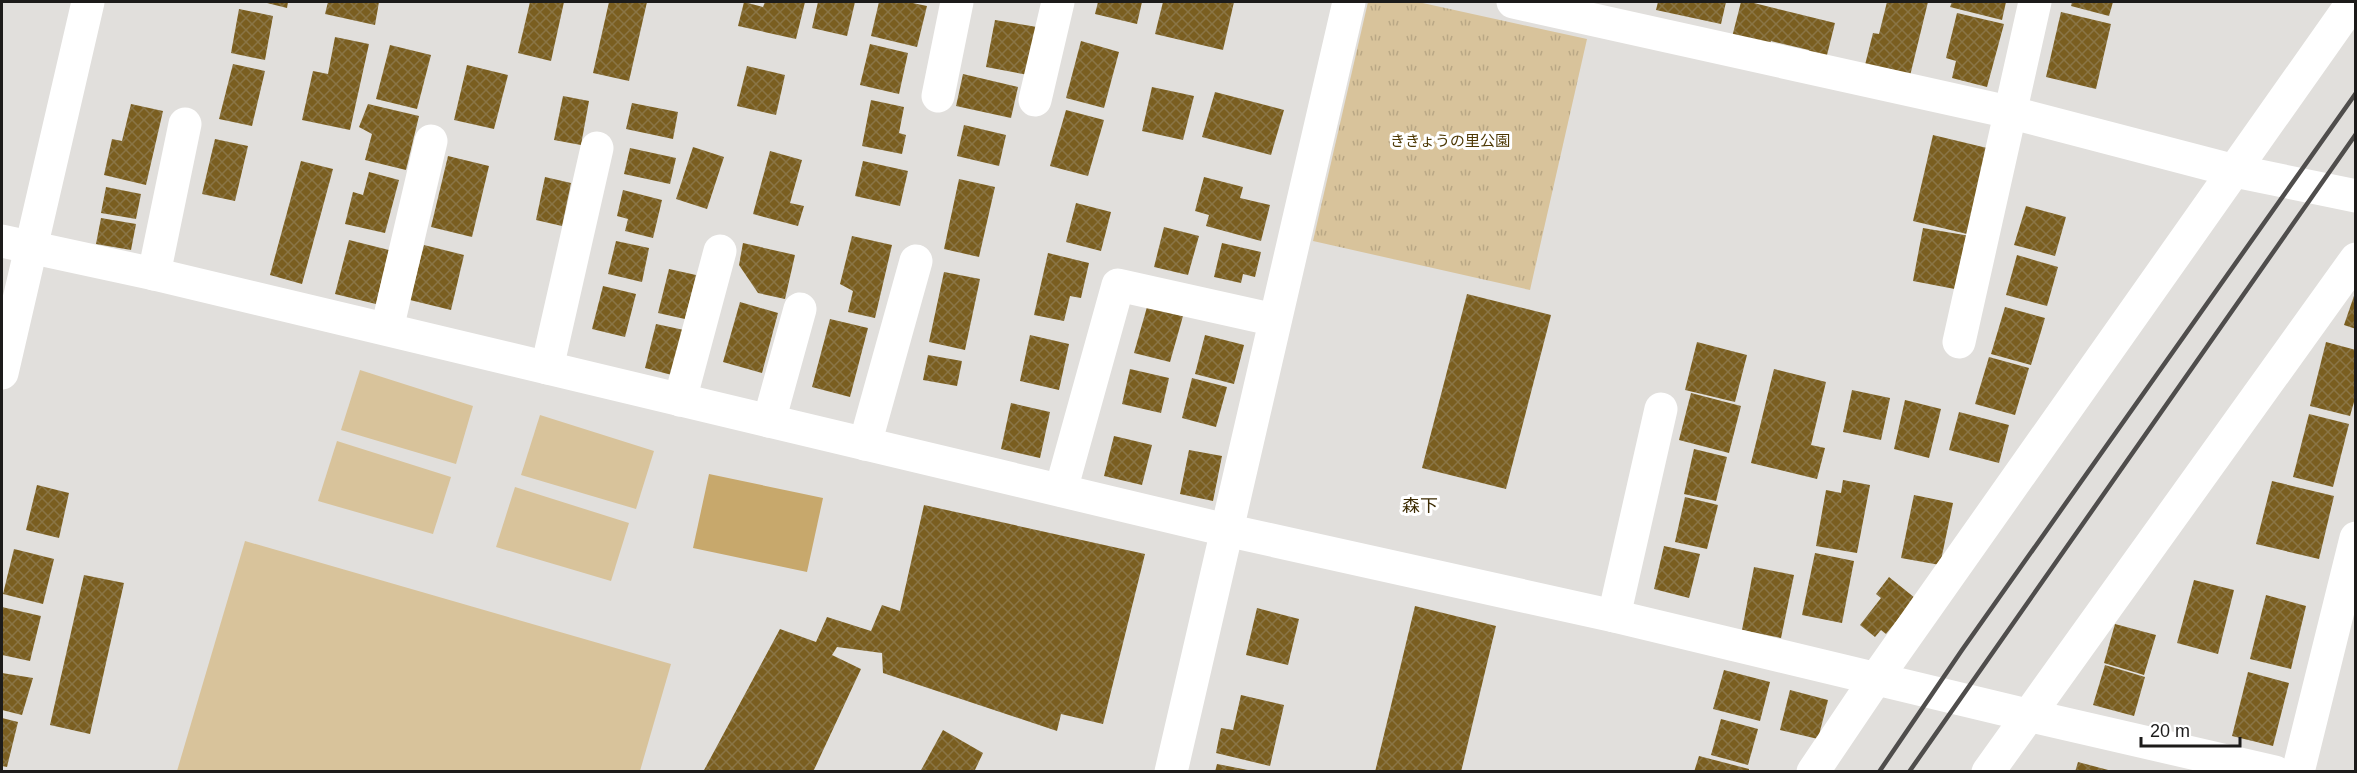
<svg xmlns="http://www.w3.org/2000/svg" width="2357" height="773" viewBox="0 0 2357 773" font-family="Arial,'Noto Sans JP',sans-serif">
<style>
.grass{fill:url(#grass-tufts)}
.garden{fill:#d8c39b}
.water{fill:#c7a86c}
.building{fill:url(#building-cross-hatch)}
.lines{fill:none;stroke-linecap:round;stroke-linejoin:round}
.minor{stroke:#fff;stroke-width:33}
.tertiary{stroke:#fff;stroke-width:33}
.rail{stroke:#4f4d4c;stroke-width:4.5}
.labels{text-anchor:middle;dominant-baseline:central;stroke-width:6;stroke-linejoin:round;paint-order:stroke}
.park-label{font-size:15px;fill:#4d3804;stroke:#fff}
.quarter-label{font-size:18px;fill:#3b2a01;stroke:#fff}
</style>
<defs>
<pattern id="grass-tufts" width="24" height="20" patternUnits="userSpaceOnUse" patternTransform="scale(1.5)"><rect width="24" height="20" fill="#d8c39b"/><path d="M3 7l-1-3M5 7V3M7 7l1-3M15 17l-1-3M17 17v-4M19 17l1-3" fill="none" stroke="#b9a785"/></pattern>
<pattern id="building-cross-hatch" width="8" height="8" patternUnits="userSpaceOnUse" patternTransform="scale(1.5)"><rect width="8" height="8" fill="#7a5e20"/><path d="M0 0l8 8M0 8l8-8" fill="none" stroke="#8a7546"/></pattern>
</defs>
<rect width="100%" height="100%" fill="#e1dfdc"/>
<polygon class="grass" points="1368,2 1418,2 1587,39 1530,290 1313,241"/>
<g class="garden">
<polygon points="360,370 473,406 456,464 341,430"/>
<polygon points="540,415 654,451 636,509 521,475"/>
<polygon points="337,441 451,477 433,534 318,501"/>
<polygon points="515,487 629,523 611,581 496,547"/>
<polygon points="245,541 671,664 640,771 177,771"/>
</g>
<polygon class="water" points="709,474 823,498 807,572 693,548"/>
<g class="building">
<polygon points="263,2 288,2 287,8"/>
<polygon points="328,2 379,2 375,25 325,14"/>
<polygon points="530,2 564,2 551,61 518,53"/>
<polygon points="609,2 647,2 629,81 593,73"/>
<polygon points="744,2 763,7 765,2 805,2 796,39 738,26"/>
<polygon points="818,2 855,2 847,36 812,28"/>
<polygon points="879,2 908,2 927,6 917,47 871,36"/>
<polygon points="1098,2 1142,2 1137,24 1095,14"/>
<polygon points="1163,2 1234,2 1223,50 1155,34"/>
<polygon points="1658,2 1726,2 1721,24 1656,10"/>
<polygon points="1741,2 1750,2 1835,23 1825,63 1806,58 1809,50 1771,41 1768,50 1731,41"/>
<polygon points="1887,2 1928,2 1909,80 1864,69 1873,33 1879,34"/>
<polygon points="1952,2 2006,2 2002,20 1950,7"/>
<polygon points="2072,2 2113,2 2109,16 2071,6"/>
<polygon points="239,9 273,16 265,60 231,53"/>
<polygon points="2061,12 2111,24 2096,89 2046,77"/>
<polygon points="1957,13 2004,24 1987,87 1952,78 1956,61 1946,58"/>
<polygon points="995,20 1037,27 1028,75 986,67"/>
<polygon points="335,37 369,44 350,130 302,120 313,71 328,74"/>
<polygon points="1081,41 1119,52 1104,108 1066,98"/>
<polygon points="870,44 908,53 899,94 860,85"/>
<polygon points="390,45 431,55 417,109 376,99"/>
<polygon points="233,64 265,71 252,126 219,119"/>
<polygon points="467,65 508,75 494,129 454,120"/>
<polygon points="747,66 785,75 776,115 737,106"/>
<polygon points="963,74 1018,87 1011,118 956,106"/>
<polygon points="1152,87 1194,96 1183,140 1142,131"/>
<polygon points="1215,92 1284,110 1271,155 1202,137"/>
<polygon points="563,96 589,101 581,145 554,140"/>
<polygon points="871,100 904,107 899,133 906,135 902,154 862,146"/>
<polygon points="632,103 678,112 673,139 626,129"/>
<polygon points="131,104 163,111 146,185 104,175 112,139 122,141"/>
<polygon points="368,104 419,116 406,170 365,160 372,134 359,127"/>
<polygon points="1066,110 1104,120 1088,176 1050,166"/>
<polygon points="964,125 1006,135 999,166 957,156"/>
<polygon points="1933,135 1987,148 1967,234 1913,221"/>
<polygon points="215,139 248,146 235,201 202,194"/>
<polygon points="693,147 724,157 707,209 676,199"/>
<polygon points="630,148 676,158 670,184 624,174"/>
<polygon points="770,151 802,160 790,203 804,206 798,226 753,214"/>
<polygon points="448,156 489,166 472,237 431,227"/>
<polygon points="301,161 333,169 302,284 270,275"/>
<polygon points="863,161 908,171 900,206 855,196"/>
<polygon points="369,172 399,180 385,233 345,224 353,192 363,195"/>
<polygon points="545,177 571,183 562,226 536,220"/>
<polygon points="1204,177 1243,187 1240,198 1270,205 1261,241 1206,226 1209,215 1195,211"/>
<polygon points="959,179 995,187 979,257 944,249"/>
<polygon points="106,187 141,194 136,219 101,213"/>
<polygon points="623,190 662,200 653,238 625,231 628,219 617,216"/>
<polygon points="1076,203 1111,212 1101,251 1066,242"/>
<polygon points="2026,206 2066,217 2055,256 2014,245"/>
<polygon points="101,218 136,224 131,250 96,244"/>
<polygon points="1164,227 1199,236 1188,275 1154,267"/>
<polygon points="1923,228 1970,236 1960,290 1913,281"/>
<polygon points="852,236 892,245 875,318 848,312 853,291 840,284"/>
<polygon points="349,240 389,250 376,304 335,294"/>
<polygon points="616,241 649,248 642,282 608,274"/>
<polygon points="743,243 795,255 785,299 758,293 739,265"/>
<polygon points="1222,243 1261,252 1255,277 1243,274 1241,283 1214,277"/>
<polygon points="424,245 464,255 451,310 410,300"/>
<polygon points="1048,253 1089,263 1081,298 1070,296 1064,321 1034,315"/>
<polygon points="2017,255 2058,267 2047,306 2006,295"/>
<polygon points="669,269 696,275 685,319 658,313"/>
<polygon points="944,272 980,279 965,350 929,342"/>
<polygon points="603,286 636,294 625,337 592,329"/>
<polygon points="2356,290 2356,329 2344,325"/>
<polygon points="1467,294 1551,315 1506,489 1422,468"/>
<polygon points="740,302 778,313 762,373 723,362"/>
<polygon points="1147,307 1183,316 1170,362 1134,353"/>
<polygon points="2005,307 2045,318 2031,365 1991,354"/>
<polygon points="830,319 868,328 850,397 812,387"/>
<polygon points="656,324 684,330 672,375 645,368"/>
<polygon points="1030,335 1069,344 1059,390 1020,381"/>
<polygon points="1205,335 1244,345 1234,384 1195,374"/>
<polygon points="1697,342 1747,355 1735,402 1685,390"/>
<polygon points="2326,342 2356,350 2356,395 2350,416 2310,406"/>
<polygon points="928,355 962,361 957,386 923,380"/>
<polygon points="1989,357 2029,368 2015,415 1975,404"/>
<polygon points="1130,369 1169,378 1161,413 1122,404"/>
<polygon points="1774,369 1826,382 1811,445 1825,448 1817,479 1751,463"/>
<polygon points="1192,378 1227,387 1216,427 1182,418"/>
<polygon points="1852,390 1890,398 1881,440 1843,432"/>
<polygon points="1691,393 1741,406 1729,453 1679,440"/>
<polygon points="1905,400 1941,409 1929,458 1894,449"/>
<polygon points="1011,403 1050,412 1040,458 1001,449"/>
<polygon points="1959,412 2009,425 1999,463 1949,450"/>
<polygon points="2309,414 2349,424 2333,487 2293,477"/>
<polygon points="1114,436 1152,445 1142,485 1104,476"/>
<polygon points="1694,449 1727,457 1716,501 1684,494"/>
<polygon points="1189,450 1222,456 1213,501 1180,494"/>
<polygon points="1843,480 1870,485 1857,553 1816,546 1826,490 1841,493"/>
<polygon points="2272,481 2334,496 2319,559 2256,544"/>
<polygon points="37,485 69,493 59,538 26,530"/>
<polygon points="1914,495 1953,503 1940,565 1901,558"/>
<polygon points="1685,497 1718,505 1707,549 1675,542"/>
<polygon points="924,505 1145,554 1103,724 1061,714 1057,731 883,673 882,653 837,647 832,655 861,669 813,772 703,772 780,629 816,642 827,617 871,631 882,605 900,611"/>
<polygon points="1664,546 1700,554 1689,598 1654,589"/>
<polygon points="14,549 54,559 43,604 3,594"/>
<polygon points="1815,553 1854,561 1842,623 1802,615"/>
<polygon points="1754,567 1794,575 1781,638 1742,630"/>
<polygon points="84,575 124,583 90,734 50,725"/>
<polygon points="1889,577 1915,598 1886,634 1881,630 1875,637 1860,625 1881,598 1876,594"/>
<polygon points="2194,580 2234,590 2218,654 2177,643"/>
<polygon points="2266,595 2306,606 2291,669 2250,659"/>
<polygon points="1415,606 1496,626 1461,772 1375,772"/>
<polygon points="2,607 41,616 30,661 2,655"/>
<polygon points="1257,608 1299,619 1288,665 1246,655"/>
<polygon points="2115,624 2156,635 2144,675 2104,663"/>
<polygon points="2105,665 2145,677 2134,716 2093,705"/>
<polygon points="1724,670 1770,682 1760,721 1713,709"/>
<polygon points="2248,672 2289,683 2273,746 2232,736"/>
<polygon points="2,673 33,678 22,715 2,710"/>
<polygon points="1790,690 1828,700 1818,739 1780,730"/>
<polygon points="1241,695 1284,705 1270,766 1216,753 1221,728 1233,730"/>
<polygon points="2,718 18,722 7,767 2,766"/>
<polygon points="1721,719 1758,729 1748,765 1711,755"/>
<polygon points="943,730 983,753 974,772 920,772"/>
<polygon points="1699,756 1749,769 1749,772 1694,772"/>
<polygon points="2078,762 2112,771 2112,772 2075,772"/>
<polygon points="1217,764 1248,770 1248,772 1215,772"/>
</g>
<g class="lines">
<g class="minor">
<polyline points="1513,2 2009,112 2235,171 2356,196"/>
<polyline points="938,96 957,2"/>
<polyline points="1035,100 1058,2"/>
<polyline points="2,241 154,274 1226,530 1614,616 2027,715 2275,772"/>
<polyline points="154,274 185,124"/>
<polyline points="387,329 431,141"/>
<polyline points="1959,342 2035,2"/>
<polyline points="547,368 597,148"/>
<polyline points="2,373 88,2"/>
<polyline points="680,400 720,251"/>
<polyline points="769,421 800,309"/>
<polyline points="865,444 916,261"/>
<polyline points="1061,490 1118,285 1275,320"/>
<polyline points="1614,616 1661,409"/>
<polyline points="1171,772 1349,2"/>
<polyline points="1813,772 1875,680 2353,2"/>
<polyline points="1988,772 2356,259"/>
</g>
<polyline class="tertiary" points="2298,772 2356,538"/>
<g class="rail">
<polyline points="1879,772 1962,650 2356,93"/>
<polyline points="1909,772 2356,134"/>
</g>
</g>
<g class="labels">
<g class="park-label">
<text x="1450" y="140">ききょうの里公園</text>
</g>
<g class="quarter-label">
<text x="1420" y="506">森下</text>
</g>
</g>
<rect width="2357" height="773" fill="none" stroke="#1c1b1a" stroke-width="6"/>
<path d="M2141 737v9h99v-9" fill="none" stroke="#1c1b1a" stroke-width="3"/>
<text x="2150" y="737" font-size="18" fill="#1c1b1a" stroke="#ffffff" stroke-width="4.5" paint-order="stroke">20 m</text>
</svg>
